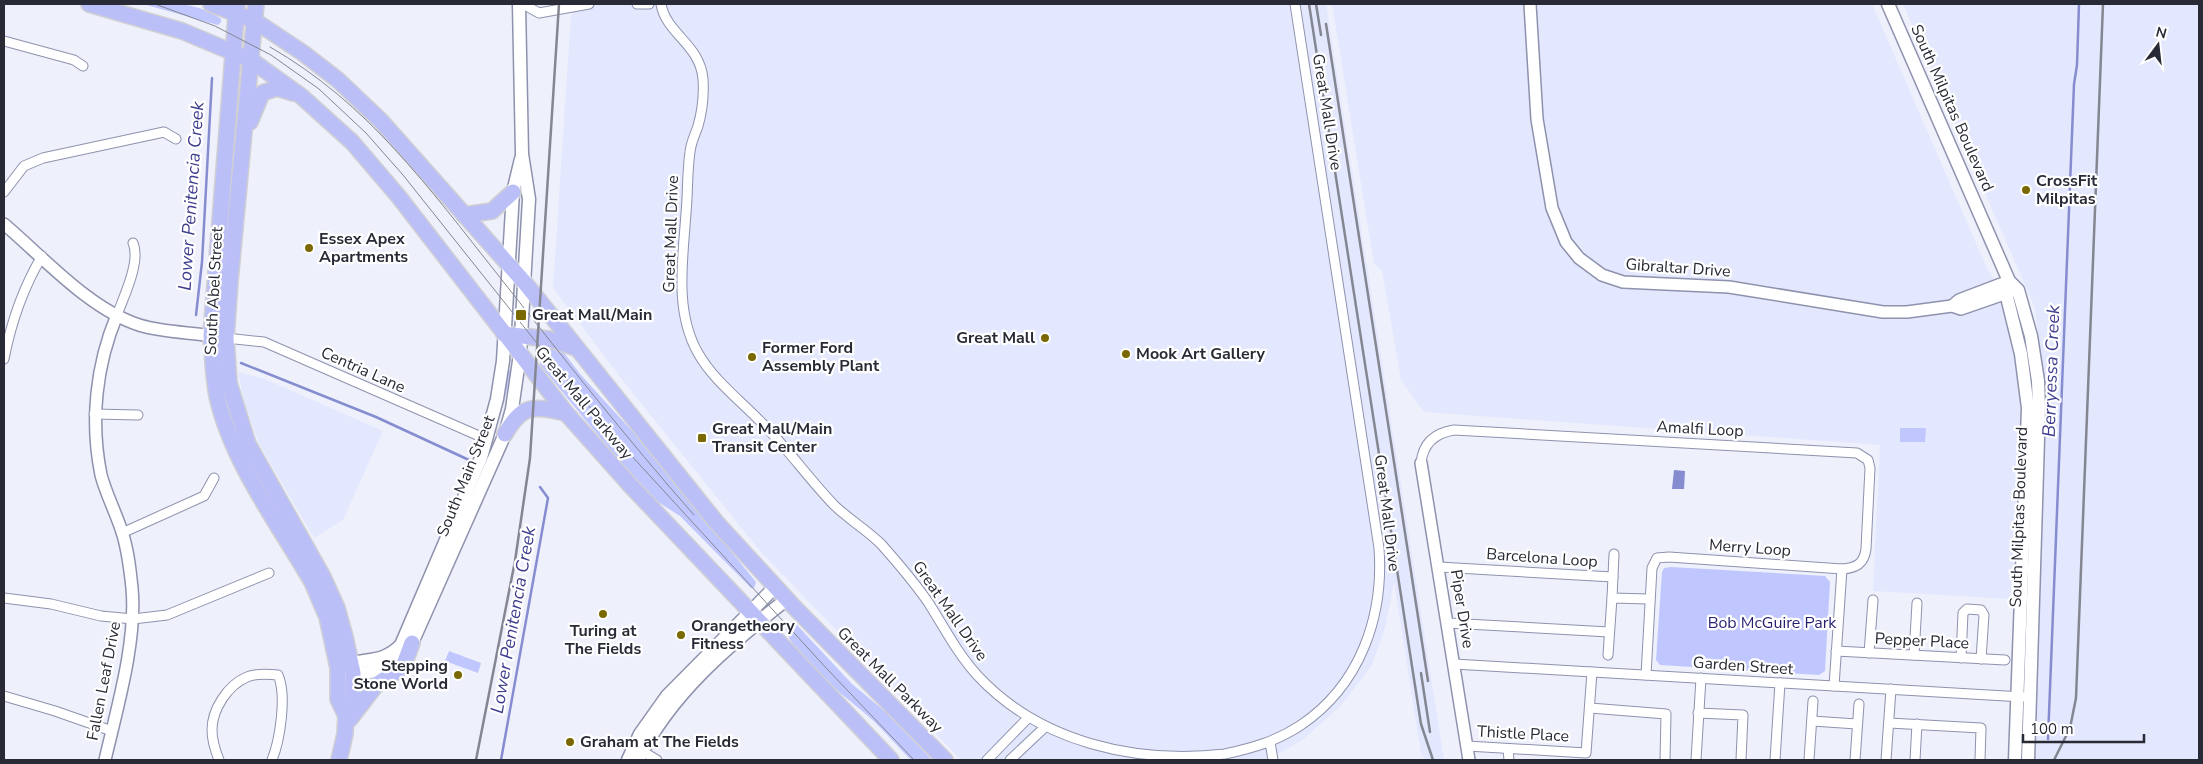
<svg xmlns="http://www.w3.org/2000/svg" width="2203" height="764" viewBox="0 0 2203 764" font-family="'Nunito Sans',sans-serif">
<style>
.built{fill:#e4e8fe}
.green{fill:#c0c7fe}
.water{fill:#858cd0}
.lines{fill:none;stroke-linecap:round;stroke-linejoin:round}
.stream{stroke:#858cd0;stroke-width:2.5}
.minor-casing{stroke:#8e92ad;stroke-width:11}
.tertiary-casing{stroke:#8e92ad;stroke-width:14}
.secondary-casing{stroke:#8e92ad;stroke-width:15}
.primary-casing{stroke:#d0d0d3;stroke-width:18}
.minor{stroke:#fff;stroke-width:9}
.tertiary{stroke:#fff;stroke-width:11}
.secondary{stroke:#fff;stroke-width:12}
.primary{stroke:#bbbff7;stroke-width:15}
.tram{stroke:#848691;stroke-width:1}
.rail{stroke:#848691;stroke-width:2.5}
.poi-dot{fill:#796900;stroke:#fff;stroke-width:2}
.labels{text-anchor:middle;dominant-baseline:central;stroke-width:4.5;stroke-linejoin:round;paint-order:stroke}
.street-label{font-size:16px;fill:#282a35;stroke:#fff}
.poi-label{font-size:16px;font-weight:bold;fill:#282a35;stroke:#fff;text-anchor:start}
.park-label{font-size:16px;fill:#251f6e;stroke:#fff}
.water-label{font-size:18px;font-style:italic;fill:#3d3d8e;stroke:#fff}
</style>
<rect width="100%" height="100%" fill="#eef0fc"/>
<g class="built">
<polygon points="573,4 1326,4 1444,760 1425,760 1421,753 1394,582 1386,625 1372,665 1339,708 1301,741 1267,760 961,760 760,551 624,382 553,288 570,29"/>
<polygon points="1332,4 1872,4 1986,266 2019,323 2026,449 2010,599 1873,591 1880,445 1424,412 1401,380 1382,270 1374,264"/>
<polygon points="1903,4 2199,4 2199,760 2035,760 2044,388 2035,308"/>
<polygon points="238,372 265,379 383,431 343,520 314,538 259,444 244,402"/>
</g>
<g class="green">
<path d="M143 4C173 4 195 1 221 19V22L218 25 214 24Z"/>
<polygon points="542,342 558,345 580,374 642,442 756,582 754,588 751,588 680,516 658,502 644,491 540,365"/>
<polygon points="507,370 511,370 511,373 503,406"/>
<polygon points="1900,428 1926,428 1925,442 1900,442"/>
<polygon points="1671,567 1825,576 1830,582 1825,671 1819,675 1660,665 1656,660 1662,572 1664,568"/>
<path d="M791 624H796L852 684 887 713 932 760H911C897 746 883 729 868 716 842 693 792 660 785 626Z"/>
<polygon points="449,651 481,663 478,673 445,661"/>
</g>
<polygon class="water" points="1674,470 1685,471 1684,489 1672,489"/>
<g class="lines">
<g class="stream">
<polyline points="196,315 202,262 212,78"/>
<polyline points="241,363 376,417 469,460"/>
<path d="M2048 739C2056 521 2067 303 2074 84L2077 65 2079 4"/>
<polyline points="501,760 548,498 540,487"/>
</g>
<defs>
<g id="minor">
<polyline points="523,4 539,13 589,4"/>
<polyline points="637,4 649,4"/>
<path d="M661 4C666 34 700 44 703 79 704 94 702 112 698 126 695 135 691 142 690 152 687 172 688 193 686 213 683 259 674 311 698 353 713 380 741 401 762 423 788 449 809 479 834 505 848 519 866 529 881 544 897 562 914 582 928 602 944 627 957 653 977 675 1040 743 1136 764 1225 754 1253 748 1277 741 1301 725 1360 685 1384 617 1379 548L1295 4"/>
<polyline points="4,41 74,60 83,66"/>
<polyline points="4,192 24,166 43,158 164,132 176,139"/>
<path d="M117 315C124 296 141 261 133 243"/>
<polyline points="226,338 264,342 486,439"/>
<path d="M4 359C11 323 23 288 42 256"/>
<polyline points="94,414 138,415"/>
<path d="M1421 463C1423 443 1435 433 1454 430L1857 453 1868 460 1870 468 1866 549C1864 564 1856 568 1842 569L1669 557 1657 558 1652 568 1646 675"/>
<polyline points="122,533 204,496 214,478"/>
<polyline points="1439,567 1613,577"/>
<polyline points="4,598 51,604 101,616 133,619 167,615 269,573"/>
<polyline points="1612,598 1614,554"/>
<polyline points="1448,623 1609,632"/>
<polyline points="1836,651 2005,660"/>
<polyline points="1869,653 1873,600"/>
<polyline points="1608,655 1612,598 1649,599"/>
<polyline points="1914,655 1917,603"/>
<polyline points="1961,658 1963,613 1967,609 1981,610 1984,615 1981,659"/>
<polyline points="1454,664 2023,697"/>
<polyline points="1834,686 1842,569"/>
<polyline points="4,696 55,711 112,731"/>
<polyline points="1590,708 1666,714 1665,760"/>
<polyline points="1698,713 1743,715 1741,760"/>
<polyline points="1812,721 1857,724"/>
<polyline points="1889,723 1981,728 1980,760"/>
<polyline points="1270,742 1273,760"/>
<polyline points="1467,746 1586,753 1592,672"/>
<polyline points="1508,749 1509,760"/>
<polyline points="642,751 657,760"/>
<path d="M219 760C215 750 212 741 212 730 212 709 228 685 247 677 256 673 269 674 278 675 287 695 280 740 272 760"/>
<polyline points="987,760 1028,718"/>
<polyline points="1010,760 1045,727"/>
<polyline points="1696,760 1701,678"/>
<polyline points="1775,760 1780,683"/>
<polyline points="1809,760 1813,701"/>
<polyline points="1855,760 1859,704"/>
<polyline points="1886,760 1891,689"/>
<polyline points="1915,760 1917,724"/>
</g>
<g id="tertiary">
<polyline points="1530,4 1537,119 1552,208 1566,242 1579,258 1602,275 1623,282 1729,287 1883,312 1907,312 1952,306 1961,309 2013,291"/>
<path d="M4 224C43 257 89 309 139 325 165 333 192 332 219 337"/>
<polyline points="1952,306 1959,300 2009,281"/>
<polyline points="1421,463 1469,760"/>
<path d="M105 760C117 708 137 641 132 588 130 569 128 550 122 532 116 513 106 494 101 475 90 421 96 365 117 315"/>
</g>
<g id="secondary">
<polyline points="1888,4 2009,281 2018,290 2031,336 2038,381 2039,407 2028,760"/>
<polyline points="2009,281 2006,293 2021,354 2028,408 2015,760"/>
<path d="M343 666C364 657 382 665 401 645L481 458 497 399 503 361 513 192 521 159"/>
<path d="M345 670C373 679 395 664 412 643L505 434 512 409 520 354 529 199 522 154 519 4"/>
<polyline points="628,760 640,734 667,696 775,587"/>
<path d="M638 760C670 694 730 644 787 599"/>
</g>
<g id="primary">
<polyline points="89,4 182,31 251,60 301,96 352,142 399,197 566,413 630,485 891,760"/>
<polyline points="211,4 255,21 303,53 338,80 381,121 525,283 716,522 795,608 945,760"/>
<path d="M237 4 211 336C213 356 213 376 217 396 232 463 278 523 312 582L327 617 338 668V699L346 716"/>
<polyline points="256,4 230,281 226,338 229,383 248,444 323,577 337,608 345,637 353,673 353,700 346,716 345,734 339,760"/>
<polyline points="250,122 262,93 277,88 293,93"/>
<polyline points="464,215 492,211 513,192"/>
<polyline points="504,334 549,339 576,348"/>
<path d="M505 434C523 403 534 406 566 413"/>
<polyline points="350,719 376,685 403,667 412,643"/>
</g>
</defs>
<use href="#minor" class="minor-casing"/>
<use href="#tertiary" class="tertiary-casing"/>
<use href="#secondary" class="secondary-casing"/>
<use href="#primary" class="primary-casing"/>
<use href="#minor" class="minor"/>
<use href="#tertiary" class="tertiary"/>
<use href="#secondary" class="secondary"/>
<use href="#primary" class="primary"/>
<g class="tram">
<polyline points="155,4 215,26 271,55 319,89 366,133 403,175 544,352 618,441 828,670 914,760"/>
<path d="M270 47C368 103 429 188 498 275 562 356 626 438 694 515"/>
</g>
<g class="rail">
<polyline points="1309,4 1421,724 1433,760"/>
<polyline points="1316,4 1321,35"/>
<polyline points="1326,24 1428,681"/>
<polyline points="1421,673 1430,732"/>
<polyline points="476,760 515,561 530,458 559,4"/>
<polyline points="2054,760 2070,728 2076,698 2103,4"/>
</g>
</g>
<g class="poi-dot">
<circle cx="2026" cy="190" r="5"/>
<circle cx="309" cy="248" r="5"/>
<rect x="515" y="309" width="12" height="12" rx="2.5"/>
<circle cx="1045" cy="338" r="5"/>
<circle cx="1126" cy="354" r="5"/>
<circle cx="752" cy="357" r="5"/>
<rect x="697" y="433" width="10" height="10" rx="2.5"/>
<circle cx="603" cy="614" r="5"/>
<circle cx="681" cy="635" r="5"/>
<circle cx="458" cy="675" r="5"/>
<circle cx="570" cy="742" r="5"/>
</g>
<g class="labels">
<g class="street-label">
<text transform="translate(1952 108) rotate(66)">South Milpitas Boulevard</text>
<text transform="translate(1327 112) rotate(81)">Great Mall Drive</text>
<text transform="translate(671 234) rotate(-88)">Great Mall Drive</text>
<text transform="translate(1678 268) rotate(4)">Gibraltar Drive</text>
<text transform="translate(214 291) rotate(-87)">South Abel Street</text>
<text transform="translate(363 370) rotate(24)">Centria Lane</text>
<text transform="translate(584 403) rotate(50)">Great Mall Parkway</text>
<text transform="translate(1700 429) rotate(3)">Amalfi Loop</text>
<text transform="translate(466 476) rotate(-68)">South Main Street</text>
<text transform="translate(1387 513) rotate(83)">Great Mall Drive</text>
<text transform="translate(2019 517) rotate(-88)">South Milpitas Boulevard</text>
<text transform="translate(1750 548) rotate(4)">Merry Loop</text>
<text transform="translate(1542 558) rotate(4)">Barcelona Loop</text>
<text transform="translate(1462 609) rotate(81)">Piper Drive</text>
<text transform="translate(950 611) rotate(55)">Great Mall Drive</text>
<text transform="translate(1922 641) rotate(3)">Pepper Place</text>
<text transform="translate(1743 666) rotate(4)">Garden Street</text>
<text transform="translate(890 680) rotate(45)">Great Mall Parkway</text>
<text transform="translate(104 681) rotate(-79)">Fallen Leaf Drive</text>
<text transform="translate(1523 734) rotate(3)">Thistle Place</text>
</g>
<g class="poi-label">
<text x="2036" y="181">CrossFit<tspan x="2036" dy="18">Milpitas</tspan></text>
<text x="319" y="239">Essex Apex<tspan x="319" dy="18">Apartments</tspan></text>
<text x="532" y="315">Great Mall/Main</text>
<text x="1035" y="338" text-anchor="end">Great Mall</text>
<text x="762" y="348">Former Ford<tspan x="762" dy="18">Assembly Plant</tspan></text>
<text x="1136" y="354">Mook Art Gallery</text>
<text x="712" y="429">Great Mall/Main<tspan x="712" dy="18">Transit Center</tspan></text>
<text x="691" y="626">Orangetheory<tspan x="691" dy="18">Fitness</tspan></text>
<text x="603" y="631" text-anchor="middle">Turing at<tspan x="603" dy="18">The Fields</tspan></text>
<text x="448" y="666" text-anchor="end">Stepping<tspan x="448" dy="18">Stone World</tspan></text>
<text x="580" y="742">Graham at The Fields</text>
</g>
<g class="park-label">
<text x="1772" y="623">Bob McGuire Park</text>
</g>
<g class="water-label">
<text transform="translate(191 196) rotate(-86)">Lower Penitencia Creek</text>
<text transform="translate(2051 371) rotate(-88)">Berryessa Creek</text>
<text transform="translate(513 620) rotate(-80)">Lower Penitencia Creek</text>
</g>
</g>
<rect width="2203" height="764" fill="none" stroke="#282a35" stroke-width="10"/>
<g transform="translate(2158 45) rotate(15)" stroke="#ffffff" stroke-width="4" paint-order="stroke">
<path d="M0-4L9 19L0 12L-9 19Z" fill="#282a35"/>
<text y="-8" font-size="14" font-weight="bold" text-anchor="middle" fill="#282a35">N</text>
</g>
<path d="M2023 734v8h121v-8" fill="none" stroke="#282a35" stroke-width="2.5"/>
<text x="2030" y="734" font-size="15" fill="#282a35" stroke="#ffffff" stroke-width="4" paint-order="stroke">100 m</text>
</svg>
